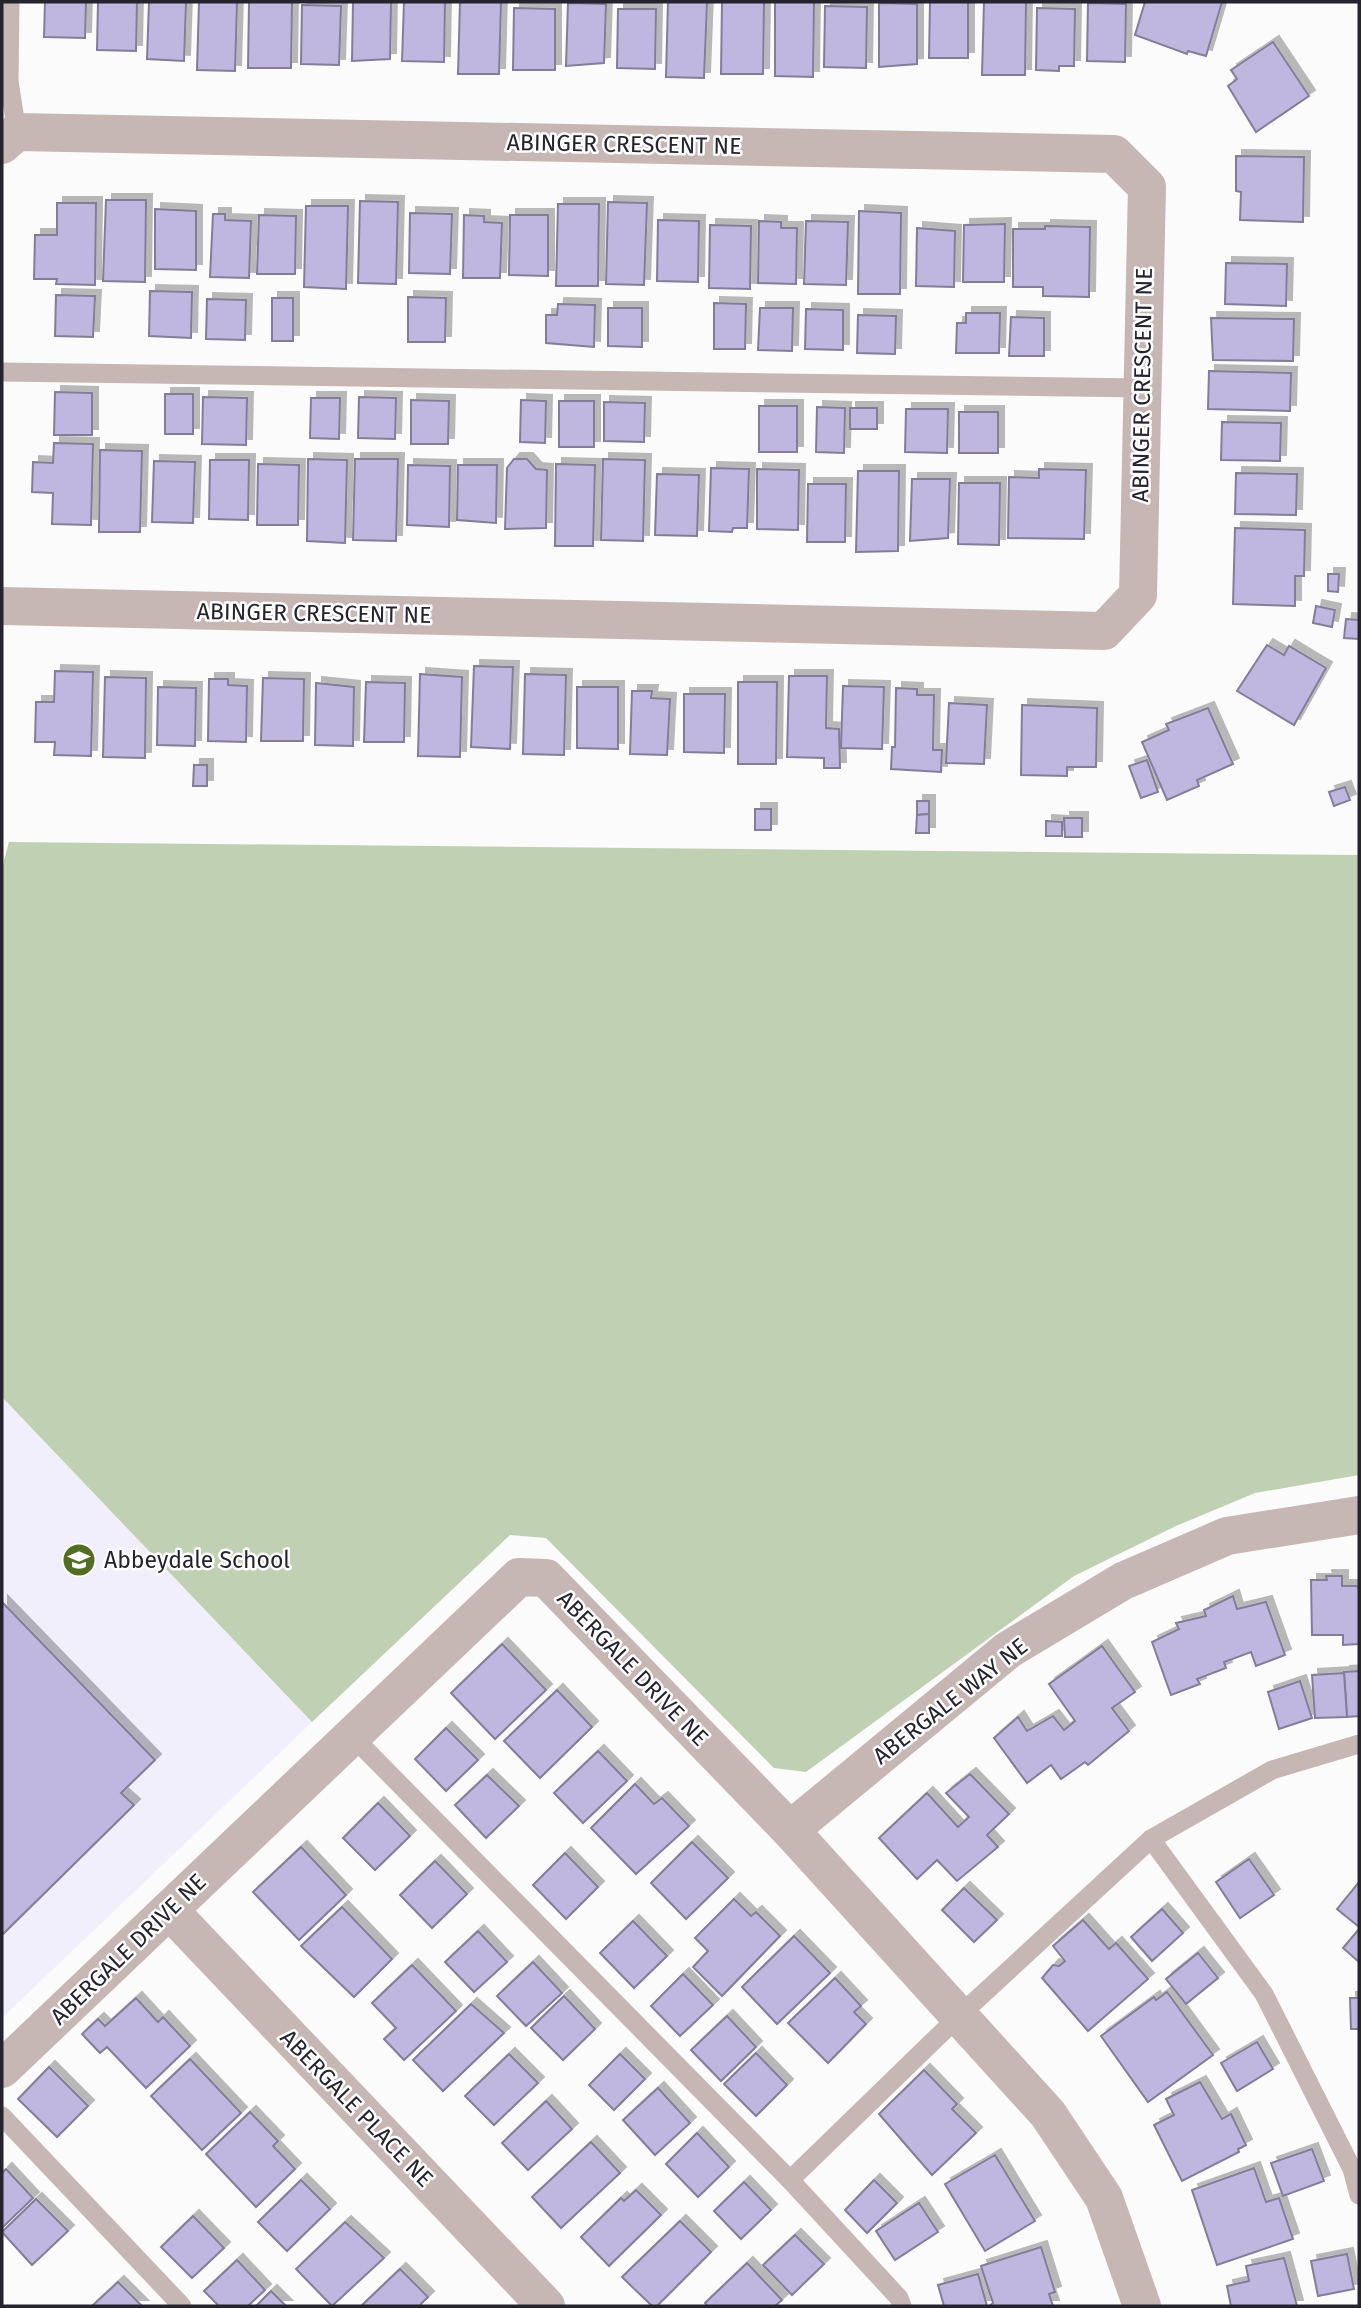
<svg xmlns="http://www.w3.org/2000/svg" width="1361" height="2308" viewBox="0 0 1361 2308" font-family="'Fira Sans',sans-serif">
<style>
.education{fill:#f1effc}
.green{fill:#c0d0b2}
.building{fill:#c0b7e1;stroke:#837d98;stroke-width:2;filter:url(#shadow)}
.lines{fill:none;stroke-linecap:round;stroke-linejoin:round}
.lane{stroke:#c6b6b4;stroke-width:19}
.street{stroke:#c6b6b4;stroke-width:38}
.labels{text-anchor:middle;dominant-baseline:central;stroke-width:5;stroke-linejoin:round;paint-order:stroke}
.street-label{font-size:23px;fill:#25232e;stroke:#fff}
.poi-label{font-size:23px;fill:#25232e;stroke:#fff;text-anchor:start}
</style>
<defs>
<filter id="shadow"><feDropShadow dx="6" dy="-6" stdDeviation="0" flood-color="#0004"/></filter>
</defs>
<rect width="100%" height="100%" fill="#fbfbfb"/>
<polygon class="education" points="2,1397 312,1722 2,2018"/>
<polygon class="green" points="9,842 1359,855 1359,1475 1255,1493 1176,1526 1074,1576 806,1772 774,1768 546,1538 510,1535 312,1722 2,1397 2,868"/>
<g class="building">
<polygon points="45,2 86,2 85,38 44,37"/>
<polygon points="98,2 137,2 136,51 97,50"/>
<polygon points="149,2 186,2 184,61 147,59"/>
<polygon points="199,2 237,2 235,71 197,70"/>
<polygon points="249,2 292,2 291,68 248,68"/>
<polygon points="353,2 391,2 390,59 352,61"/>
<polygon points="404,2 445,2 444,62 402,61"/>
<polygon points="460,2 501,2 499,74 458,74"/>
<polygon points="668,2 707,2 704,78 666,77"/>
<polygon points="722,2 764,2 763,74 721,74"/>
<polygon points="775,2 814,2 813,77 775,76"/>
<polygon points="930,2 968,2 968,58 929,58"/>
<polygon points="984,2 1026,2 1025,75 982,75"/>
<polygon points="1145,2 1222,2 1206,56 1188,51 1187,54 1135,35"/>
<polygon points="568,3 606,4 604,63 566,66"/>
<polygon points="879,3 917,4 917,64 879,67"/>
<polygon points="1088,3 1126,4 1125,62 1087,61"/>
<polygon points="302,5 341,6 339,65 301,64"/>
<polygon points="825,6 867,7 866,68 824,67"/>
<polygon points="514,8 555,9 555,70 513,70"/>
<polygon points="1037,8 1075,9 1074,66 1059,66 1059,71 1036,70"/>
<polygon points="618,9 656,9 655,69 617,68"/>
<polygon points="1273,42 1309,96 1256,132 1228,86 1237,79 1231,70"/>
<polygon points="1236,156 1304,157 1303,222 1240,220 1241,192 1236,191"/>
<polygon points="106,200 146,200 145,282 103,281"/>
<polygon points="360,201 398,202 396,284 358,283"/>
<polygon points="608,202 647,203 644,285 606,284"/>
<polygon points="57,203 96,203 95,285 56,284 57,279 34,279 35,235 57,235"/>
<polygon points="558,204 599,204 598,286 556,286"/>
<polygon points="306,206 348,206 346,289 304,287"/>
<polygon points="155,209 196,211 196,270 155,269"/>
<polygon points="859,211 901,213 900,294 858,294"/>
<polygon points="410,213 452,214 450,274 409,273"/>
<polygon points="213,214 225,214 225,220 251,221 249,278 210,277"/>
<polygon points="259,215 296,216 295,274 257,274"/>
<polygon points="464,215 484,216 484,222 502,223 500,278 463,278"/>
<polygon points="510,215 548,215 548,276 509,275"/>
<polygon points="658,220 699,221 698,282 657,281"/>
<polygon points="759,221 781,222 781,228 797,228 796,284 758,283"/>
<polygon points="806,221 848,222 846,285 804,284"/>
<polygon points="1005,224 1004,282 963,282 964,225"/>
<polygon points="710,225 751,226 750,289 709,288"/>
<polygon points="1045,226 1090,227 1089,297 1043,296 1043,287 1013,287 1013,229 1045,229"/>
<polygon points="917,228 955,231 954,287 916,286"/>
<polygon points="1226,263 1287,264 1286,306 1225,304"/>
<polygon points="150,291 192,292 191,338 149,336"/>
<polygon points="56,295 95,296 93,337 55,336"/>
<polygon points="408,297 446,298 445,342 408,342"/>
<rect x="272" y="298" width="21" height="43"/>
<polygon points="207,299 246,300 245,340 206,339"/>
<polygon points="714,303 746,304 745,349 714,349"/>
<polygon points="558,304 595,305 594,347 546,343 546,315 557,315"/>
<polygon points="608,308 642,308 642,347 608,346"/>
<polygon points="760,308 793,308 792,351 758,350"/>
<polygon points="806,309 843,310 843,350 805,349"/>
<polygon points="966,313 1000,313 999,353 956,353 957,323 966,323"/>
<polygon points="858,315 896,316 895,354 857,353"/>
<polygon points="1011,317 1044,318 1044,356 1009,356"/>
<polygon points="1211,318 1294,319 1293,361 1213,360"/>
<polygon points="1209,371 1291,373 1290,411 1208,409"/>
<polygon points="55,392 92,393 92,435 54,435"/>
<rect x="165" y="394" width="28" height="40"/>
<polygon points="203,397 247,398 246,445 202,444"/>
<polygon points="359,397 396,398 395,439 358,438"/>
<polygon points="311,398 340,398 339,439 310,438"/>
<polygon points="411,400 449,401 448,444 411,444"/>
<polygon points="521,400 546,401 545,443 520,442"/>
<rect x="559" y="401" width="35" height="46"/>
<polygon points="604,402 645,403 644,442 604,441"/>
<rect x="759" y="406" width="38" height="46"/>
<polygon points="817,407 845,408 844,453 816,452"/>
<rect x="850" y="408" width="27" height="21"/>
<polygon points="906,409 948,409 947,453 905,452"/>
<rect x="959" y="412" width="39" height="41"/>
<polygon points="1222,422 1281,423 1280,461 1221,460"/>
<polygon points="54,443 93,444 91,525 52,524 53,493 32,492 33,462 53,463"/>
<polygon points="100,450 142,451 140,532 99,532"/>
<polygon points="308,459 347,460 345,543 307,541"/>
<polygon points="355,459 398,459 396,541 353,540"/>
<polygon points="514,459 527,459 536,469 547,470 546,528 505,529 507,468"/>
<polygon points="603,459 645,460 643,541 601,540"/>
<polygon points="210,460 249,460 248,520 209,519"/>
<polygon points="154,461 195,462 193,523 152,522"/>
<polygon points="258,464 299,465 298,525 257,525"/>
<polygon points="556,464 595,465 593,546 555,546"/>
<polygon points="408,465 450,466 449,527 407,525"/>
<polygon points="458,465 497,465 496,523 457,520"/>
<polygon points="711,468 749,469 747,528 733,528 732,532 709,531"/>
<polygon points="757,469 799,470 798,530 757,529"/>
<polygon points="1039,469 1086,470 1084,539 1008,538 1009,477 1039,478"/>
<polygon points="858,471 899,471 898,551 856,552"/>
<polygon points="1236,473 1297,474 1296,515 1235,514"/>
<polygon points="657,474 699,475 697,536 655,535"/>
<polygon points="912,479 950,479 948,538 910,541"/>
<polygon points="959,483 1000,483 999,545 958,544"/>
<polygon points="808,484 846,484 845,542 807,542"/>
<polygon points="1235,528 1305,530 1304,576 1295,576 1295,606 1233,604"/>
<polygon points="1328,574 1339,574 1338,592 1328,591"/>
<polygon points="1316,606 1335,610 1332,627 1313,623"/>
<polygon points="1346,619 1359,620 1359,639 1344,638"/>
<polygon points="1267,645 1284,655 1289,646 1326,668 1294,725 1237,691"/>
<polygon points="474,666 513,667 510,749 471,747"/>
<polygon points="55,671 93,672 91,756 54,755 55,742 35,742 36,702 54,702"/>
<polygon points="420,674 462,677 460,757 418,756"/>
<polygon points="525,674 566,675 564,755 523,754"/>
<polygon points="789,676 827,676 826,728 839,729 840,768 824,768 824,758 787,757"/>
<polygon points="105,677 146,678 145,758 103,757"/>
<polygon points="263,678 304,679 303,741 261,741"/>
<polygon points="209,679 228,679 228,685 247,686 246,742 208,741"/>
<polygon points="366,682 405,683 404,742 364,742"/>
<polygon points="738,682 777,682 776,764 738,764"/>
<polygon points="316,683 354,687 353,746 315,745"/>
<polygon points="843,686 884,687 882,749 841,748"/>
<polygon points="158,687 196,688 195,746 157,745"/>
<polygon points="577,687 618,687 618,749 577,748"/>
<polygon points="896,688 917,689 917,695 934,695 933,750 942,750 941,772 891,769 892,747 895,747"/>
<polygon points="632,691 652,691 651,698 670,699 667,755 630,754"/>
<polygon points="684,694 725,694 724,753 684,752"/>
<polygon points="949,703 987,705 984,764 946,763"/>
<polygon points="1022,705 1097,708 1096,767 1067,767 1067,776 1021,775"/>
<polygon points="1208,708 1233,764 1197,780 1199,786 1167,800 1142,742 1169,730 1166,724"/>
<polygon points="1147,760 1158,792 1141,798 1129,766"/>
<polygon points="194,765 207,765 207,786 193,786"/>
<polygon points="1345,787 1350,800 1334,806 1329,792"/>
<polygon points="917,801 929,801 929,814 917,815"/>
<rect x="755" y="809" width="16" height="21"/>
<polygon points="929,814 929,833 916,833 917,815"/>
<polygon points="1064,818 1082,818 1082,837 1065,837"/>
<polygon points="1046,821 1062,822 1062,836 1046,836"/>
<polygon points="1326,1576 1342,1576 1342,1586 1357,1586 1359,1589 1359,1644 1343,1645 1343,1635 1312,1635 1311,1580 1327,1580"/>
<polygon points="1233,1596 1237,1609 1266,1602 1285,1655 1256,1666 1251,1652 1224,1662 1226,1668 1197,1679 1200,1684 1171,1695 1152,1642 1179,1629 1176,1623 1206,1616 1204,1610"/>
<polygon points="2,1602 155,1760 121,1793 134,1805 2,1935"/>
<polygon points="502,1644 546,1690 495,1739 451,1693"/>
<polygon points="1102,1646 1135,1692 1112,1708 1129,1731 1088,1765 1085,1762 1061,1779 1051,1765 1027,1783 994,1738 1018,1717 1027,1731 1053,1716 1064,1730 1075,1721 1049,1684"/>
<polygon points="1359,1671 1359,1716 1347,1717 1344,1672"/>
<polygon points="1344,1673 1347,1717 1315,1718 1312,1675"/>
<polygon points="1300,1681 1312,1718 1279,1729 1268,1692"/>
<polygon points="557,1690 592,1727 540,1778 504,1741"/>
<polygon points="446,1728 478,1760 446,1791 415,1759"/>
<polygon points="598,1751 627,1781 583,1823 554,1793"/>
<polygon points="970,1774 1009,1814 987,1835 998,1847 957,1881 937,1860 917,1879 879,1838 927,1793 958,1827 969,1817 946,1793"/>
<polygon points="487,1775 519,1806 486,1838 455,1805"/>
<polygon points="635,1784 654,1804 662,1798 689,1826 636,1874 591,1828"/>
<polygon points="378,1803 410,1836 375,1870 343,1838"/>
<polygon points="692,1842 728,1878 686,1919 651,1883"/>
<polygon points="301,1847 346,1895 299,1940 253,1892"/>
<polygon points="565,1853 598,1887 566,1919 533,1885"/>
<polygon points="1249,1859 1274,1895 1240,1918 1216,1882"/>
<polygon points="435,1861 467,1894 432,1928 400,1895"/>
<polygon points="1359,1882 1359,1927 1337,1909"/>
<polygon points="964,1888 997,1920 974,1942 942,1910"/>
<polygon points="734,1899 751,1916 756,1912 780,1936 722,1996 693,1967 708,1951 695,1938"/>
<polygon points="342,1907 392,1959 354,1997 301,1946"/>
<polygon points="1162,1909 1183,1933 1152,1961 1131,1937"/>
<polygon points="1083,1920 1109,1949 1116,1943 1148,1979 1088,2031 1042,1978 1053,1965 1059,1966 1065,1961 1053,1946"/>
<polygon points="633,1921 667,1956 634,1988 600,1953"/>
<polygon points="1359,1929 1359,1962 1343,1948"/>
<polygon points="478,1931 507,1962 474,1992 445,1962"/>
<polygon points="794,1936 830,1973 777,2024 742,1987"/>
<polygon points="1198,1953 1218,1978 1186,2004 1166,1979"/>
<polygon points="533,1962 562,1993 526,2026 497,1996"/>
<polygon points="412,1965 456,2011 404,2060 384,2039 396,2028 372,2003"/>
<polygon points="683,1974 713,2005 680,2036 651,2006"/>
<polygon points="835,1978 861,2006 854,2012 866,2024 828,2063 788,2023"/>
<polygon points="1167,1992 1213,2055 1148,2102 1101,2036 1154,1997 1156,2000"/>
<polygon points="564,1996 595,2029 563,2060 531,2028"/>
<polygon points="136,1998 158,2022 163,2017 190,2046 146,2088 107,2047 100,2053 82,2034 98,2019 105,2026"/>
<polygon points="1350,1998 1359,1998 1359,2029 1351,2029"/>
<polygon points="471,2004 504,2033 443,2091 413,2060"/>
<polygon points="727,2016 756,2047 721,2081 691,2050"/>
<polygon points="1257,2042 1273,2069 1237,2091 1221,2063"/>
<polygon points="756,2053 787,2085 756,2116 724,2084"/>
<polygon points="509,2054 538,2083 494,2125 465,2096"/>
<polygon points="620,2054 645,2079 614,2110 589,2085"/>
<polygon points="190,2059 241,2113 202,2150 151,2096"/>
<polygon points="49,2067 88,2106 57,2137 18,2099"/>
<polygon points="924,2070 957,2104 952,2109 976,2133 932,2175 879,2114"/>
<polygon points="1200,2082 1222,2119 1231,2114 1246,2145 1238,2149 1239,2152 1182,2181 1154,2125 1174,2115 1166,2099"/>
<polygon points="658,2088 690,2123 655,2155 623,2120"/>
<polygon points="546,2101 572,2129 528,2170 502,2143"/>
<polygon points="250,2112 278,2141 273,2146 295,2169 256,2207 206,2154"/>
<polygon points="697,2133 729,2167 698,2197 666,2164"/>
<polygon points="591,2142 620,2173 561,2228 532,2197"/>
<polygon points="1312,2149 1324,2181 1283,2196 1271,2163"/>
<polygon points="995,2155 1035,2221 985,2251 945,2184"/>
<polygon points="1254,2168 1266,2202 1279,2198 1293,2239 1217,2265 1192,2190"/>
<polygon points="6,2169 33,2198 2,2228 2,2173"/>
<polygon points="301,2180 330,2209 287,2251 258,2222"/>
<polygon points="874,2180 897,2203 867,2233 845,2210"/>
<polygon points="744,2182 771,2210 741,2239 714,2211"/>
<polygon points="636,2190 661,2215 609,2266 581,2237 621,2198 624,2201"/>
<polygon points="36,2199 68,2231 32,2265 2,2232"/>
<polygon points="919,2203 938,2232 895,2260 876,2231"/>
<polygon points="193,2216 224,2248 192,2278 161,2247"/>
<polygon points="680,2221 711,2252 657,2306 652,2306 622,2277"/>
<polygon points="345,2222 384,2258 332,2306 296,2269"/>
<polygon points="795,2235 824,2264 792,2295 763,2265"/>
<polygon points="1041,2247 1055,2292 1049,2294 1053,2306 989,2306 993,2303 981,2266"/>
<polygon points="1347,2254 1354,2289 1318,2296 1311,2261"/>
<polygon points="1284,2258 1297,2306 1231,2306 1227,2286 1249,2281 1246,2266"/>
<polygon points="237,2260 265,2290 248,2306 219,2306 204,2291"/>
<polygon points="747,2263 782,2300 775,2306 707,2306 705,2303"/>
<polygon points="400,2269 428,2297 419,2306 361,2306"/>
<polygon points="978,2274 987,2306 944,2306 938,2285"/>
<polygon points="118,2282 142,2306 92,2306"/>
<polygon points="271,2291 286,2306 256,2306"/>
</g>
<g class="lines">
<g class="lane">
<polyline points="10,2 9,82 17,132"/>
<polyline points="2,372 1141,388"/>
<polyline points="352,1736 790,2180 959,2016 1151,1839 1272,1770 1359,1744"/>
<polyline points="1151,1839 1264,1994 1352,2169 1359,2195"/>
<polyline points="2,2116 182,2306"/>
<polyline points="790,2180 899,2298 902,2306"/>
</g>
<g class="street">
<polyline points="2,145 17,132 1114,154 1147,187 1138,595 1104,631 2,606"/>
<polyline points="790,1830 1008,1650 1123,1581 1227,1536 1359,1515"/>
<polyline points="169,1910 546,2306"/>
<polyline points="2,2069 519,1577 546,1578 790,1830 1048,2114 1104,2198 1142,2306"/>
</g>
</g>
<defs>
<symbol id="school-disc" viewBox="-11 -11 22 22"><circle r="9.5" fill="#516e22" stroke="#fff"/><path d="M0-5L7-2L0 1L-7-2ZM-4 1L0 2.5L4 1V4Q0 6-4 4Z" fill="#fff"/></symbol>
</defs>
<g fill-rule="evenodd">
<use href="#school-disc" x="60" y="1541" width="38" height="38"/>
</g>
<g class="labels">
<g class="street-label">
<text transform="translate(624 144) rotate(1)">ABINGER CRESCENT NE</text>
<text transform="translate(1142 385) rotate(-89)">ABINGER CRESCENT NE</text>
<text transform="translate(314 613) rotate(1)">ABINGER CRESCENT NE</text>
<text transform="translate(633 1668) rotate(46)">ABERGALE DRIVE NE</text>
<text transform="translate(950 1701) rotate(-38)">ABERGALE WAY NE</text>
<text transform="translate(128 1949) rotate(-44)">ABERGALE DRIVE NE</text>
<text transform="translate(357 2108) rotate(46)">ABERGALE PLACE NE</text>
</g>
<g class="poi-label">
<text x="104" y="1560">Abbeydale School</text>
</g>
</g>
<rect width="1361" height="2308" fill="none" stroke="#25232e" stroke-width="7"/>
</svg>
